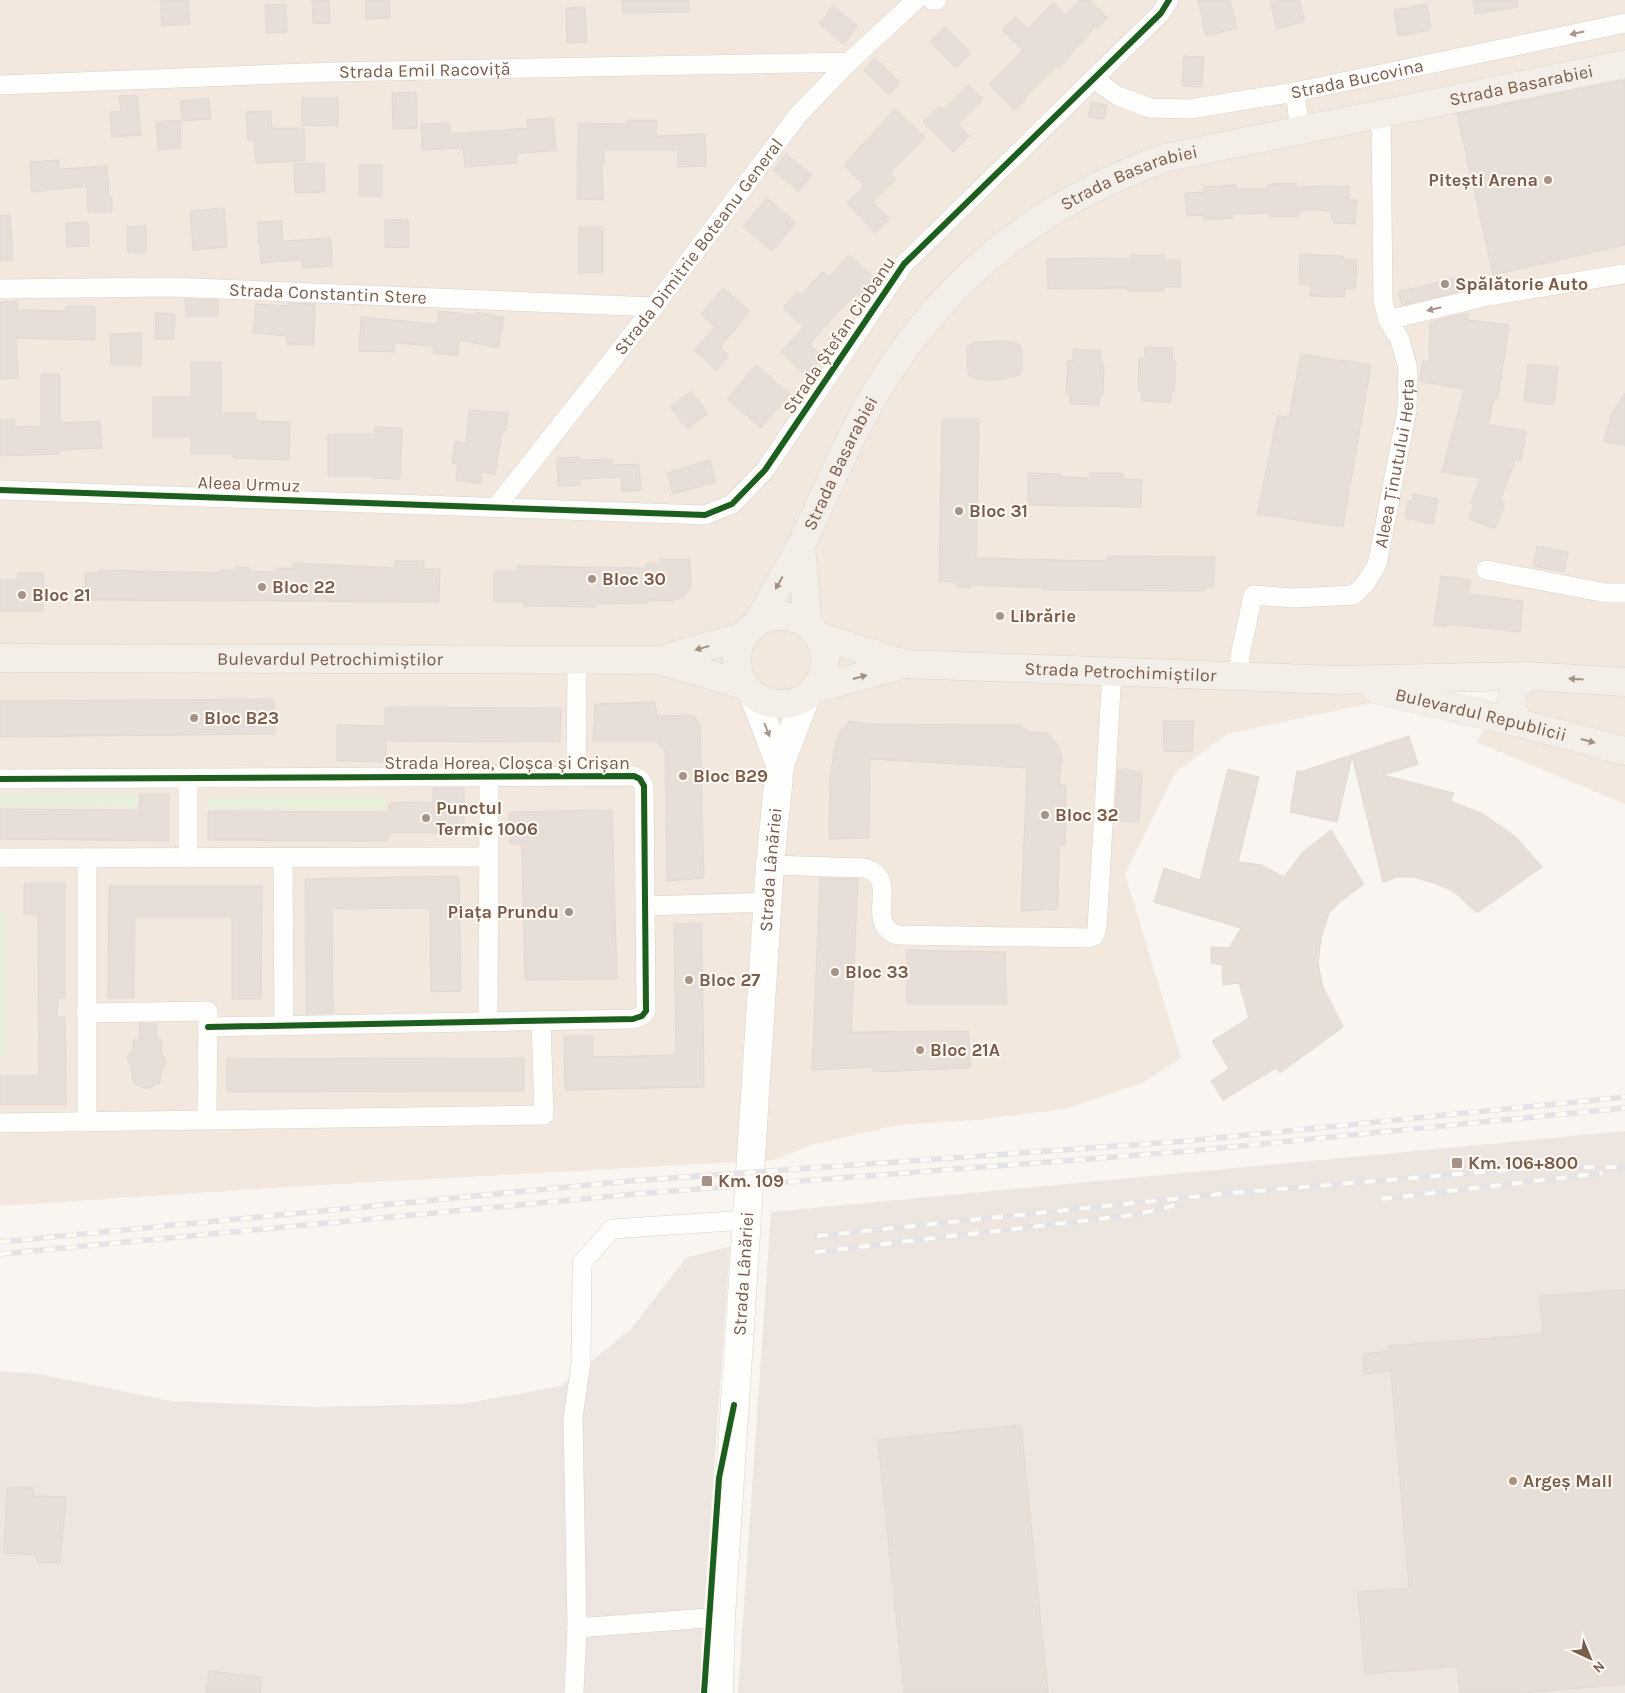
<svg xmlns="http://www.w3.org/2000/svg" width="1625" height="1693" viewBox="0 0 1625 1693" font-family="Karla,sans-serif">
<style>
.residential{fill:#f2e8de}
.industrial{fill:#ede5e0}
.green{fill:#e7f0db}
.building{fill:#e6ded7;stroke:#e2d8d2}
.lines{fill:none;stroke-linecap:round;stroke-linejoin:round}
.street-casing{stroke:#d7d1cb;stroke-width:20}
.secondary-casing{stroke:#d9d2cb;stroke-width:29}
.primary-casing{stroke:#dad1cc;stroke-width:29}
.street{stroke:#fefefd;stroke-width:19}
.secondary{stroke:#fefefd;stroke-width:28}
.primary{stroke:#f3eee8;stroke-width:28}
.rail-casing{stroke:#e6e3e7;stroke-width:5.5}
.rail{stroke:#fffaf3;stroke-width:4;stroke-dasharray:11;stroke-linecap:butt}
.cycleway-casing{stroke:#fffaf3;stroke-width:9}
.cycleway{stroke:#1b5e20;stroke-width:6}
.oneway{fill:#a8958b}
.oneway2{fill:#a48f83}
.poi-dot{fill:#a69286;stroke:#fffaf3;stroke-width:2}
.labels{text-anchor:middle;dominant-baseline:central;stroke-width:4;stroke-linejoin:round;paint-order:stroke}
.street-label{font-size:18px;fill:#7a5c4d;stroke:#fffaf3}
.poi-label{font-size:18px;font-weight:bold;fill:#7a5c4d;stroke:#fffaf3;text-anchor:start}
</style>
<rect width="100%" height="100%" fill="#f9f5f0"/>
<polygon class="residential" points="0,0 1625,0 1625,804 1476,742 1522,671 1227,734 1175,773 1125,874 1181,1058 1144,1082 1065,1109 975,1120 898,1125 814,1144 774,1160 302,1186 0,1206"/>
<g class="industrial">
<polygon points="1625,1131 1625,1693 738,1693 771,1212"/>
<polygon points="730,1246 701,1651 703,1693 0,1693 0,1371 38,1374 171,1401 316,1407 463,1404 561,1386 631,1329 686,1258"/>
</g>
<g class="green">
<polygon points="0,794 138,794 137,807 0,806"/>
<rect x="208" y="797" width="179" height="12"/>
<rect x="0" y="913" width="6" height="142"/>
</g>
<g class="building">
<polygon points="160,0 188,0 190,24 162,26"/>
<polygon points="312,0 329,0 330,23 313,24"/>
<polygon points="366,0 389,0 390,18 366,19"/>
<polygon points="622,0 689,0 689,12 623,13"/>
<polygon points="1080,0 1090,0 1108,18 1097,29 1095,27 1059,68 1057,66 1025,97 1026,99 1015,111 989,84 1023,51 1002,30 1016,17 1028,29 1053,3 1066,15"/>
<polygon points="1198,0 1230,0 1237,28 1206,36"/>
<polygon points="1282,0 1299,0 1305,21 1277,29 1270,3"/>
<polygon points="1473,0 1517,0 1518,7 1475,14"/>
<polygon points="286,4 287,32 266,33 265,5"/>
<polygon points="1427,4 1431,30 1398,36 1394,10"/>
<polygon points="833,6 858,26 844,44 819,24"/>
<polygon points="585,7 587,42 567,43 566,8"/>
<polygon points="945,27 971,53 956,68 930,41"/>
<polygon points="1184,56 1204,57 1202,87 1182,86"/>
<polygon points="875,58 900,83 889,95 864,70"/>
<polygon points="1625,80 1625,245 1493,275 1457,114"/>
<polygon points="968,85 983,99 958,125 969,136 953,152 923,122 939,106 943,110"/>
<polygon points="416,92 417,128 393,129 392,93"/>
<polygon points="137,95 141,135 112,137 110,112 121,111 119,96"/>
<polygon points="209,98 211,119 182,121 180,101"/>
<polygon points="302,98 338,98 338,126 302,125"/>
<polygon points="1091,102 1107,105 1104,119 1089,117"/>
<polygon points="895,109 925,137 890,173 896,179 873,202 890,219 875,233 847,203 864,186 844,165"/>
<polygon points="271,111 272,128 304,128 305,161 256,163 254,140 248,140 246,112"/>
<polygon points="553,118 556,150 516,154 517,163 465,167 463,148 422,150 421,124 450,123 450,134 528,128 527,120"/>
<polygon points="180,120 181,148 158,150 156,122"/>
<polygon points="627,120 657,120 656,136 705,134 706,166 678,167 678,150 604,150 604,164 602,163 603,200 577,199 578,123 627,124"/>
<polygon points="786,154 812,175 799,191 773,170"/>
<polygon points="59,160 59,169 107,166 109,197 112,197 112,212 88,212 87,186 32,192 30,162"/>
<polygon points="324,163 325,192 295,193 294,164"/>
<rect x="359" y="165" width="23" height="31"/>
<polygon points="1297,183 1297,187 1349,186 1348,199 1357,200 1355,224 1334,223 1330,211 1317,210 1299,210 1299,217 1269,217 1269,213 1234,214 1233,218 1203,220 1203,215 1187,216 1185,193 1204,192 1204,187 1236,185 1235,189 1253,189 1268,188 1268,184"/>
<polygon points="767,198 796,223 772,251 743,227"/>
<polygon points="224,208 227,247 193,250 190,211"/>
<polygon points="0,215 10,215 13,260 0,261"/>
<polygon points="408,219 409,247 385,248 385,220"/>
<polygon points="282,221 283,241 331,238 332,266 303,268 302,260 261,263 257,222"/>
<polygon points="88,222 89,246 67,247 66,223"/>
<polygon points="146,226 146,253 128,253 127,227"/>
<rect x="579" y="227" width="24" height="46"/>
<polygon points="1300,254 1343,256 1344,259 1357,260 1355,289 1345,289 1344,297 1310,296 1311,285 1299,284"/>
<polygon points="849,255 875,278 859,296 857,293 838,312 809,344 823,357 805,375 781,352 804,327 783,308 797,292 801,295 823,272 829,277"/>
<polygon points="1131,255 1164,255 1164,260 1180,260 1181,287 1164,287 1164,291 1128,291 1128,288 1048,289 1047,259 1131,258"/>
<polygon points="1460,277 1458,292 1402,305 1398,292"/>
<polygon points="723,288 750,311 720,347 729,356 716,370 694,350 715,327 701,314"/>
<polygon points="185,299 218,300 218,316 186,316"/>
<polygon points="17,301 17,310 66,311 66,306 95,306 95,340 16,338 18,378 0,379 0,302"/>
<polygon points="288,303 315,304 314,345 287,344 287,336 253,333 256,304 288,306"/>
<polygon points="439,311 475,315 476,312 504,318 498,348 460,340 457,356 434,353 434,346 395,343 394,352 359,351 361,317 437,324"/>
<polygon points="156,313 175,314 174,339 155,339"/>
<polygon points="1463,314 1468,314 1468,320 1509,325 1498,399 1494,398 1488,425 1526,431 1521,461 1515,461 1500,501 1505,503 1495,529 1469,519 1474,505 1471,504 1480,478 1442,472 1464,389 1419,381 1423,361 1429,362 1430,322"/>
<polygon points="141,333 141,365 111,365 110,334"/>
<polygon points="1006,341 1019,344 1022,352 1022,369 1019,375 998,380 981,380 968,375 967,348 974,342"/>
<polygon points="1145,347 1173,348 1172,360 1176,361 1174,392 1171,392 1171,402 1141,401 1142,391 1138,391 1139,358 1144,358"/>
<polygon points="1073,349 1101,351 1100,363 1104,363 1103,395 1100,395 1099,405 1070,404 1070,394 1066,394 1068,360 1073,361"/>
<polygon points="1301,354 1371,365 1343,527 1257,514 1278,415 1289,418"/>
<polygon points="191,362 221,362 221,413 256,413 256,421 290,422 289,460 233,458 233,454 191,454 191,437 153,437 153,397 191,397"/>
<polygon points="1528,364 1558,367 1554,405 1524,401"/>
<polygon points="756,365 790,394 761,428 727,399"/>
<polygon points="41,374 60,374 60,423 100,421 102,448 59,450 59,454 0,456 0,420 15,420 14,427 41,426"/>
<polygon points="691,391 708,413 688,429 670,407"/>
<polygon points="1625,393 1625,446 1604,441 1612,413"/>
<polygon points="469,410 508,413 506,431 502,431 495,474 482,472 480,484 456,480 458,464 452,463 455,441 466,443"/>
<polygon points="942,419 979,419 976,558 1107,561 1107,556 1215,557 1214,585 1203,591 1043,590 1044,588 972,585 970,588 957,587 957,582 939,581"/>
<polygon points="375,427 402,428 400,479 373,478 373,476 328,476 328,434 374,434"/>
<polygon points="579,457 579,460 612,459 612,465 639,464 641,490 622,492 621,477 580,479 580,485 558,486 557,458"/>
<polygon points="710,460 716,482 673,494 667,473"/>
<polygon points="1028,473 1060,474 1060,477 1090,478 1090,473 1123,473 1123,479 1142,480 1141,507 1028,505"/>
<polygon points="1413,494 1438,499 1433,524 1405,518 1408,501 1412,502"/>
<polygon points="1537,546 1568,552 1564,572 1533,566"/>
<polygon points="660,559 690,559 691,588 683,597 673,601 648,600 648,603 597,604 596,607 524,606 524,602 494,602 494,571 517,571 517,566 646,568 647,563 660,563"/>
<polygon points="395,561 424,561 424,569 440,569 439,602 85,600 85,573 99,573 99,570 221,573 221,570 236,570 236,567 249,567 249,571 277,572 277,568 293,568 293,563 395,568"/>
<polygon points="18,573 44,573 43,611 0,611 0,580 18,580"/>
<polygon points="1441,576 1470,580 1468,594 1523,601 1520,632 1447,624 1447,627 1434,625"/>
<polygon points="274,699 275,734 0,737 0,701"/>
<polygon points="655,702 657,716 693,715 700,725 704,878 667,881 665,752 657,741 593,741 595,704"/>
<polygon points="385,707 561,708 560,742 386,741 386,762 337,761 337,725 385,726"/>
<polygon points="849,721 866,724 1020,725 1029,732 1048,733 1057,744 1062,756 1059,784 1066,786 1065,845 1059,846 1058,909 1021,911 1027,768 870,759 869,838 829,839 830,778 835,746 839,734"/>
<polygon points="1163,721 1194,721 1192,752 1164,751"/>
<polygon points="1409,736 1418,764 1383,775 1454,793 1450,801 1483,814 1516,837 1542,867 1477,913 1453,891 1434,883 1414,877 1398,877 1383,882 1352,756 1337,822 1290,812 1297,771 1303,771"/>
<polygon points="1127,769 1142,773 1139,822 1121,822 1115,814 1118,770"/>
<polygon points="1228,769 1259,777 1238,862 1262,865 1284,877 1303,852 1331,830 1364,884 1341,901 1329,913 1321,938 1318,964 1323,987 1343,1027 1280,1073 1276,1068 1223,1100 1211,1081 1229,1069 1212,1041 1249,1018 1239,983 1223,985 1222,965 1211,963 1211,947 1229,948 1241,928 1154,902 1164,868 1200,880"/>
<polygon points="433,788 464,788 464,833 388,833 387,841 208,840 208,811 389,812 389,803 433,802"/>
<polygon points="140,794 169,794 169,841 0,839 0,809 139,810"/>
<polygon points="612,810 617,979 525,980 522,844 510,844 509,812"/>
<polygon points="459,876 461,991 431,992 430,908 332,909 333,1013 306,1014 305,879"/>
<polygon points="820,878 858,879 851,1032 968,1031 971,1068 873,1072 873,1067 812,1070"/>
<polygon points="24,883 65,883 65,998 58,998 57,1017 65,1017 66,1105 0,1105 0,1076 39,1076 38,914 24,914"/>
<polygon points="109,886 262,886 261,999 232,999 232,917 135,917 134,998 108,998"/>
<polygon points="702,923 704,1087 565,1090 564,1036 593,1036 593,1057 676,1055 674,924"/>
<polygon points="907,950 1005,952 1007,1004 907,1004"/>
<polygon points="139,1023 156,1024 157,1039 162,1040 161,1051 166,1062 161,1072 160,1083 147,1089 133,1083 132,1070 127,1057 133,1051 133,1040 140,1039"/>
<polygon points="524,1058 524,1091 227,1092 227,1059"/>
<polygon points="1625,1290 1625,1684 1523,1693 1460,1693 1457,1666 1365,1674 1358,1592 1409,1588 1391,1371 1364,1374 1363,1354 1389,1351 1389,1346 1543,1334 1540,1296"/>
<polygon points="1021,1425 1048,1693 904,1693 878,1440"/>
<polygon points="7,1487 34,1488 33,1496 66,1497 60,1563 37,1562 37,1555 4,1553"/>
<polygon points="209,1671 262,1677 260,1693 206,1693"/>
</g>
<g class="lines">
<defs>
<g id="street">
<polyline points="932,0 937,0"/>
<path id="s1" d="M1095 80 1118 96 1150 108 1190 109 1295 92 1625 23"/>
<path id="s2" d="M0 85 332 72 849 62"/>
<polyline points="1295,92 1300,130"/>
<path id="s3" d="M0 289 170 287 654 307"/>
<polyline points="1388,320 1488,296 1625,274"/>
<polyline points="0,490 705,515 732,504 765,470 904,264 1161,13 1169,0"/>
<path id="s4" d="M496 507 654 307 798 115 849 62 916 0"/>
<polyline points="1486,570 1606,593 1625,593"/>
<path id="s5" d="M1239 677 1240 656 1253 595 1294 598 1354 595 1365 584 1377 565 1407 410 1408 368 1400 340 1388 320 1383 301 1381 115"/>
<polyline points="576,777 577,660"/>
<polyline points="0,779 634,776 640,779 644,786 646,1011 642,1016 633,1019 208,1027"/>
<polyline points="283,857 284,1026"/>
<polyline points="0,858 489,857"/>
<polyline points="188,858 188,778"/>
<path d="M770 865 864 868C867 869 872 870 875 873 894 888 866 925 898 935L1089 938 1094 936 1097 929 1112 672"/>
<polyline points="645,906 768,902"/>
<polyline points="86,1013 208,1011 207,1120"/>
<polyline points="488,1022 489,777"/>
<polyline points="87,1122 87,858"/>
<polyline points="0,1123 544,1115 541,1021"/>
<polyline points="577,1628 721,1617"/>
<polyline points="574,1693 577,1628 573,1418 581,1363 582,1263 612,1229 746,1220"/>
</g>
<g id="secondary">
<polyline points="754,696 780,765"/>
<path id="s6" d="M719 1693 721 1617 770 865 780 765 806 697"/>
</g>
<g id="primary">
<polyline points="801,545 808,625"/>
<circle cx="781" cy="660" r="44"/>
<path id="s7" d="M758 622C772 596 788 570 802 543 827 491 849 437 879 387 948 275 1042 202 1165 158L1625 64"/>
<path id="s8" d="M819 636 905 664 1337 680 1529 676 1625 682"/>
<path id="s9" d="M0 658 659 660 744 685"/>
<polyline points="659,660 744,636"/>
<polyline points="815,689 905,664"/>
<path id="s10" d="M1375 689 1519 723 1625 751"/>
<polyline points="1519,723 1511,706 1513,689 1529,676"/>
</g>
</defs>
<use href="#street" class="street-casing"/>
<use href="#secondary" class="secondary-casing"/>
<use href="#primary" class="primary-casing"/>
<use href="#street" class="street"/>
<use href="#secondary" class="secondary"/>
<use href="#primary" class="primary"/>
<defs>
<g id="rail">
<polyline points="1381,1199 1603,1173"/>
<polyline points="817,1236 1221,1194 1542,1167 1625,1167"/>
<polyline points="0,1242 630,1181 1187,1141 1625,1097"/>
<polyline points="815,1252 1134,1215 1180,1204"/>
<polyline points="0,1254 634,1194 1190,1151 1625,1108"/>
</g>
</defs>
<use href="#rail" class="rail-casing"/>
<use href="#rail" class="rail"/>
<defs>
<g id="cycleway">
<polyline points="0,490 705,515 732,504 765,470 904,264 1161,13 1169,0"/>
<polyline points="0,779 634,776 640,779 644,786 646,1011 642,1016 633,1019 208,1027"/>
<polyline points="704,1693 719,1478 734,1405"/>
</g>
</defs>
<use href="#cycleway" class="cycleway-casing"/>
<use href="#cycleway" class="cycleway"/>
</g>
<defs><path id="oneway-solid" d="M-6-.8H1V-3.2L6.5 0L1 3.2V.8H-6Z" transform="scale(1.25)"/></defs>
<g class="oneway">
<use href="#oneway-solid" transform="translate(1577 33) rotate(168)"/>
<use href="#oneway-solid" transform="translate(1434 309) rotate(166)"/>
<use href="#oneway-solid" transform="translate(767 730) rotate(69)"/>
</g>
<g class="oneway2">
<use href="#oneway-solid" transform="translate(779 583) rotate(119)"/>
<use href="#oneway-solid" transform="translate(702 648) rotate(164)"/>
<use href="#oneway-solid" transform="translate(860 677) rotate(-15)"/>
<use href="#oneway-solid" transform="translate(1576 679) rotate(-176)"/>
<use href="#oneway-solid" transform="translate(1588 741) rotate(15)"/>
</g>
<g class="poi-dot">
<circle cx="1548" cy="180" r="5"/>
<circle cx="1445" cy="284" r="5"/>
<circle cx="959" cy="511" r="5"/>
<circle cx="592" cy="579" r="5"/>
<circle cx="262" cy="587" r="5"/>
<circle cx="22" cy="595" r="5"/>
<circle cx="1000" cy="616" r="5"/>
<circle cx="194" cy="718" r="5"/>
<circle cx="683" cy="776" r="5"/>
<circle cx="1045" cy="815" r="5"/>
<circle cx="426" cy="818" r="5"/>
<circle cx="569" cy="912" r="5"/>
<circle cx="835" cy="972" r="5"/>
<circle cx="689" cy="980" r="5"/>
<circle cx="920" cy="1050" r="5"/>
<rect x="1451" y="1157" width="12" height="12" rx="2.5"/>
<rect x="701" y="1175" width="12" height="12" rx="2.5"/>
<circle cx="1513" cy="1481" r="5"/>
</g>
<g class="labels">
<g class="street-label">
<text stroke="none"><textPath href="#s2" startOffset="425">Strada Emil Racoviță</textPath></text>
<text stroke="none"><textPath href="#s1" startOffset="272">Strada Bucovina</textPath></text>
<text stroke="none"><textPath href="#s7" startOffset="1002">Strada Basarabiei</textPath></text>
<text stroke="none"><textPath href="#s7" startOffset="598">Strada Basarabiei</textPath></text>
<text stroke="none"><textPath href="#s4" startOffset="330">Strada Dimitrie Boteanu General</textPath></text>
<text stroke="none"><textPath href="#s3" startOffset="328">Strada Constantin Stere</textPath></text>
<text transform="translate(839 335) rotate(-56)">Strada Ștefan Ciobanu</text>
<text stroke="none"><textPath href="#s5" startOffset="326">Aleea Ținutului Herța</textPath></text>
<text stroke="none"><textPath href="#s7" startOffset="179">Strada Basarabiei</textPath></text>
<text transform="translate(249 484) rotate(2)">Aleea Urmuz</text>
<text stroke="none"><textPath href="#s9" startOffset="330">Bulevardul Petrochimiștilor</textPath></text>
<text stroke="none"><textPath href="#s8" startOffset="306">Strada Petrochimiștilor</textPath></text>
<text stroke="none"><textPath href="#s10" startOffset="109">Bulevardul Republicii</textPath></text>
<text x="507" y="763">Strada Horea, Cloșca și Crișan</text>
<text stroke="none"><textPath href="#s6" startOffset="825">Strada Lânăriei</textPath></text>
<text stroke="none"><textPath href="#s6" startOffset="420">Strada Lânăriei</textPath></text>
</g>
<g class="poi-label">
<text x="1538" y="180" text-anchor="end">Pitești Arena</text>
<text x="1455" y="284">Spălătorie Auto</text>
<text x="969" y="511">Bloc 31</text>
<text x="602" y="579">Bloc 30</text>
<text x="272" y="587">Bloc 22</text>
<text x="32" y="595">Bloc 21</text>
<text x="1010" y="616">Librărie</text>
<text x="204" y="718">Bloc B23</text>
<text x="693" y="776">Bloc B29</text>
<text x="436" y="808">Punctul<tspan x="436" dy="21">Termic 1006</tspan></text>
<text x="1055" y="815">Bloc 32</text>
<text x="559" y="912" text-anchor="end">Piața Prundu</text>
<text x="845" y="972">Bloc 33</text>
<text x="699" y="980">Bloc 27</text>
<text x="930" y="1050">Bloc 21A</text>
<text x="1468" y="1163">Km. 106+800</text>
<text x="718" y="1181">Km. 109</text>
<text x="1523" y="1481">Argeș Mall</text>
</g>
</g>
<g transform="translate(1590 1658) rotate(136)" stroke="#fffaf3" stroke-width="4" paint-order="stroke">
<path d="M0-4L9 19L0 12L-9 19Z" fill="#7a5c4d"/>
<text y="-8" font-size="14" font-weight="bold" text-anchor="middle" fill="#7a5c4d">N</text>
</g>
</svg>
